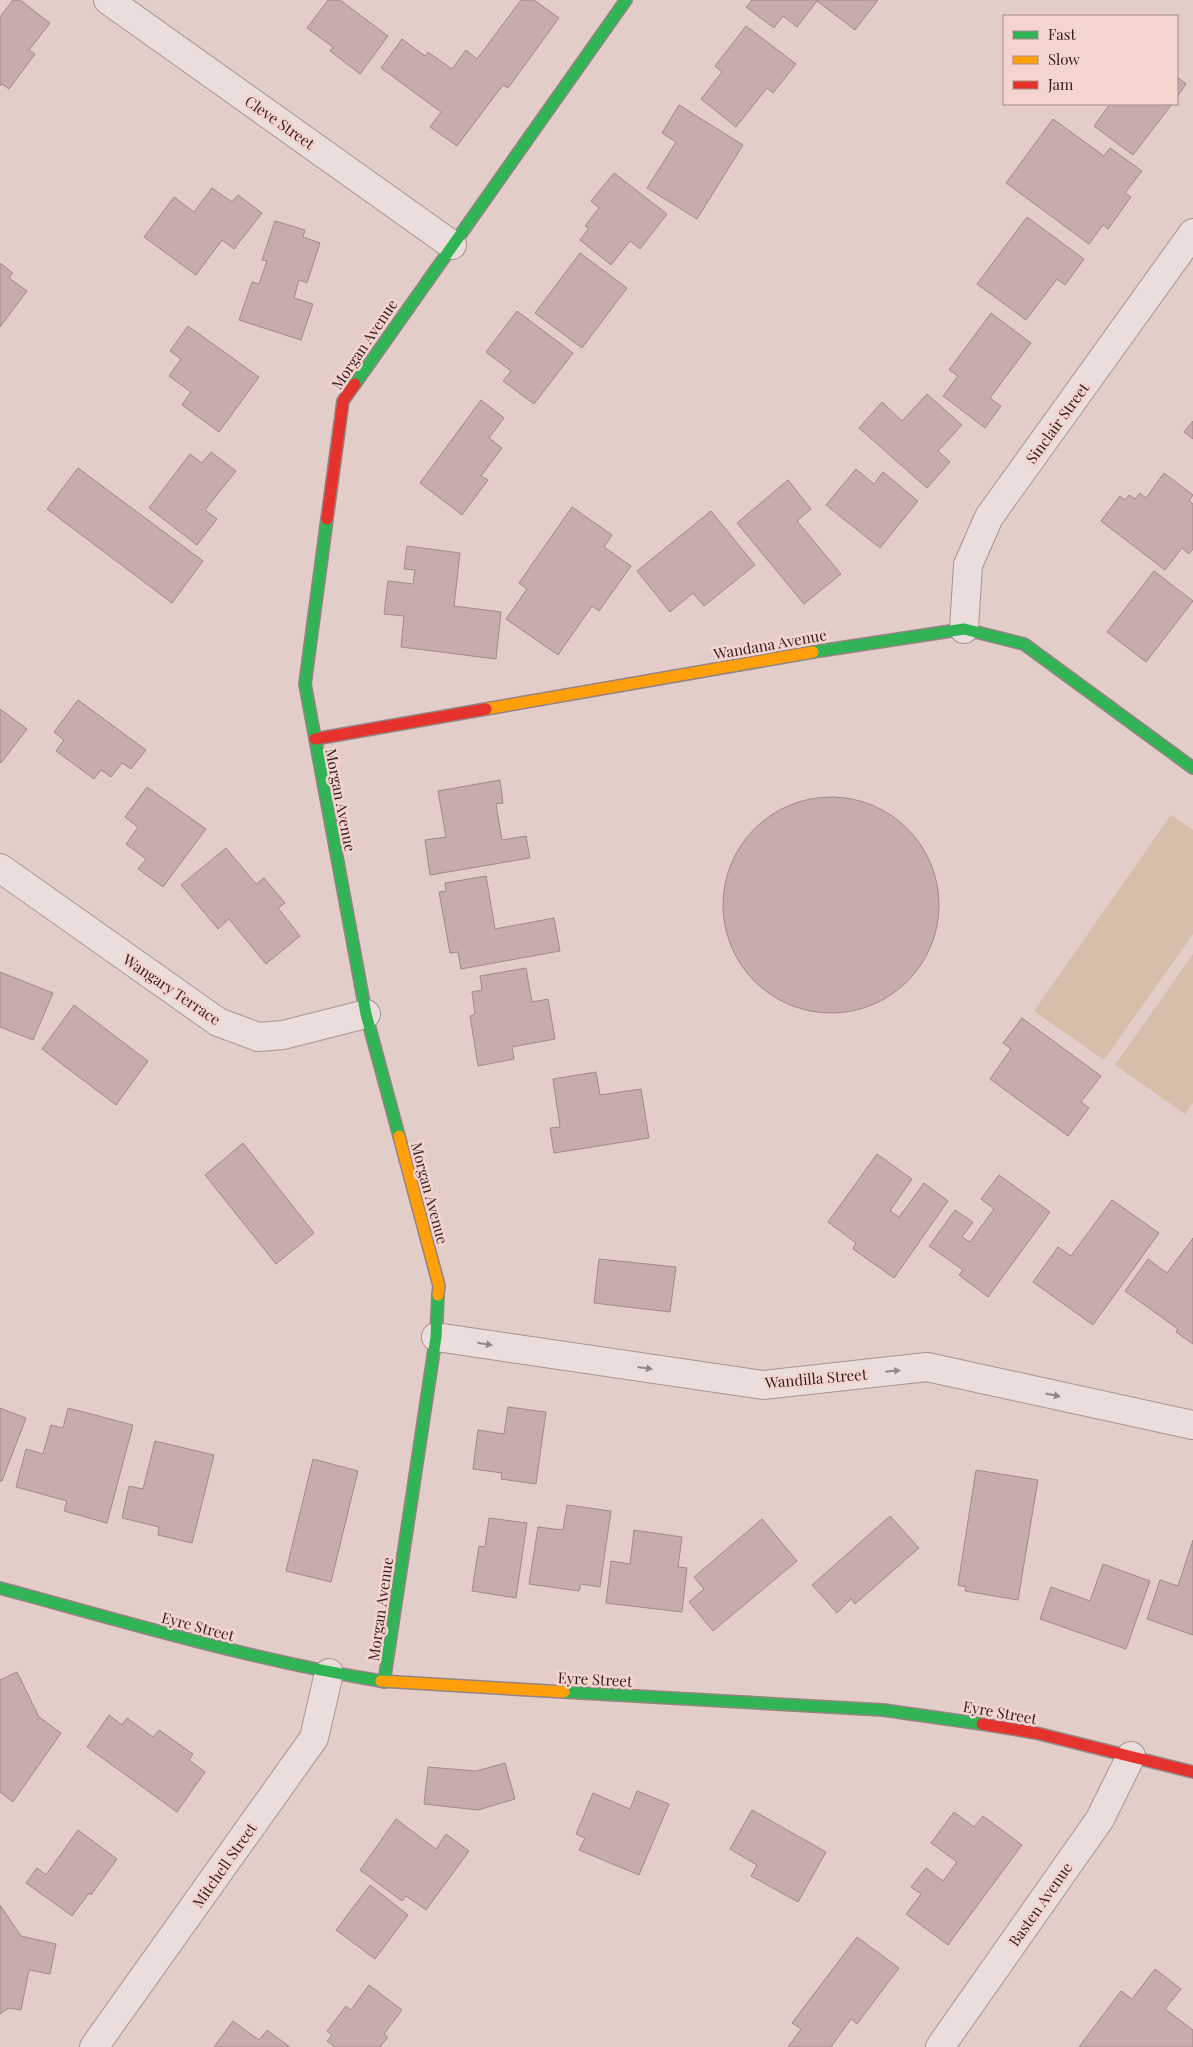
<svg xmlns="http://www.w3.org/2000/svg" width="1193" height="2047" viewBox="0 0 1193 2047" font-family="'Playfair Display',serif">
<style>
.green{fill:#d5bfab}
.building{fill:#c6acac;stroke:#a28a8a}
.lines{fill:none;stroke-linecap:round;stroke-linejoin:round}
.street-casing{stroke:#a79492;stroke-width:30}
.fast-casing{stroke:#968483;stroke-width:14}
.slow-casing{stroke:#968483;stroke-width:14}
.jam-casing{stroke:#968483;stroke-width:14}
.street{stroke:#eadddb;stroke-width:28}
.fast{stroke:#30b455;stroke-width:11}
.slow{stroke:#ff9f0a;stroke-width:11}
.jam{stroke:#e5322d;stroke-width:11}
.oneway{fill:#988686}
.labels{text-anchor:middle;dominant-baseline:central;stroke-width:5;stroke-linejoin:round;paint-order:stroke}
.street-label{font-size:15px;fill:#341c1d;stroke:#f4d4ce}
</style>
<rect width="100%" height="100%" fill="#e2cdc8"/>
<g class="green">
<polygon points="1171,815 1193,830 1193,934 1104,1060 1034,1011"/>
<polygon points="1193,954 1193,1103 1185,1114 1115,1065"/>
</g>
<g class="building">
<polygon points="13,0 20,0 50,23 29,50 35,54 9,89 2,84 0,86 0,17"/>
<polygon points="328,0 340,0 388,36 360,74 330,51 333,47 307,28"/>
<polygon points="521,0 534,0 559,18 508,88 503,85 457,146 430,127 441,112 381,68 402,39 425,56 428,52 452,69 466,50 477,59"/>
<polygon points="752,0 878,0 855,30 817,1 797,27 783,16 774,28 746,7"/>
<polygon points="746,26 796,64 773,93 767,88 736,127 701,99 722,72 715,66"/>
<polygon points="1177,77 1186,84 1177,97"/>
<polygon points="1110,104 1172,104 1133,155 1094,126"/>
<polygon points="679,105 743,145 697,219 647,188 676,142 662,133"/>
<polygon points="1053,119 1104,156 1110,148 1142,171 1125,193 1131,197 1108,229 1103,225 1089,244 1006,183"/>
<polygon points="614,173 667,214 640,249 630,241 611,265 580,240 589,228 585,226 599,208 591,201"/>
<polygon points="212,188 232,202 238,195 262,213 234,249 222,240 196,275 144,237 174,197 194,212"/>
<polygon points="1027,217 1084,259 1065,285 1057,279 1026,320 977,284"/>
<polygon points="275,221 305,230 303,237 320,243 307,283 299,280 294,298 313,304 301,340 239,320 252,282 259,284 267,261 262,260"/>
<polygon points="580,253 627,288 582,348 535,313"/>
<polygon points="0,263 13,273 9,278 27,291 0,327"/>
<polygon points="517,311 573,353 534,404 503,381 511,371 486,352"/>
<polygon points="991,313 1031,343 990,398 1001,406 985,428 943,396 958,376 949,370"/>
<polygon points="188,326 259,377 219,432 182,405 191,392 169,376 181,359 170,351"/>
<polygon points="927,394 962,425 938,451 950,462 927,488 859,428 882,402 902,421"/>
<polygon points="481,400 504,418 489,438 502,448 481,476 488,480 462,515 420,483"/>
<polygon points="1193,421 1193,439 1184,432"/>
<polygon points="211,452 236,471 205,510 217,519 197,545 149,508 190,454 202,463"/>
<polygon points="78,468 203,561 172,603 47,509"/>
<polygon points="856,469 874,484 883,472 918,501 880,548 826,505"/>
<polygon points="1164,473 1193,495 1189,501 1193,504 1193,549 1189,554 1182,548 1165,570 1101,521 1120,496 1125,500 1129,495 1135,499 1140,493 1146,498"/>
<polygon points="788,480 811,509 797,521 841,574 804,604 737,523"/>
<polygon points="572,507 612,535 604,547 631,566 599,611 592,606 558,655 506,619 527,589 519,583"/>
<polygon points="711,511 755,565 704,606 693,593 670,612 637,571"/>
<polygon points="407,546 460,553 454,606 501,612 496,659 401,647 404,616 384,614 388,581 413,584 415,570 404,569"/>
<polygon points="1154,571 1193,601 1146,662 1107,632"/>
<polygon points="78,700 146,750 131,769 122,763 111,777 101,770 94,779 56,751 64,740 54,732"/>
<polygon points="0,709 27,729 1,763 0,762"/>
<polygon points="500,780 503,803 496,804 502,840 526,836 530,858 430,875 425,840 446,837 438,791"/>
<polygon points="147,787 206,829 163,887 138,869 146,859 126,844 138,827 125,817"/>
<circle cx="831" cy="905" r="108"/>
<polygon points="226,848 256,884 264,878 285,903 278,908 300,936 266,964 229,919 218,929 181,885"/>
<polygon points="486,876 495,929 554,918 560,951 461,969 458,952 450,953 439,892 446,891 445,883"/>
<polygon points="526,968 532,1002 548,999 555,1039 512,1047 514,1059 478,1066 470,1016 475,1014 472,992 482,990 480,976"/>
<polygon points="0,972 53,993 33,1040 0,1027"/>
<polygon points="74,1005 148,1061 116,1105 42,1049"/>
<polygon points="1022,1018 1101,1076 1081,1102 1089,1108 1068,1136 990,1079 1011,1049 1003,1043"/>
<polygon points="596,1072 600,1095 641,1089 649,1138 554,1153 550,1128 560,1127 553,1079"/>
<polygon points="243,1143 314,1233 276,1264 205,1175"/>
<polygon points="877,1154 912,1179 890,1211 899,1217 924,1183 948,1201 894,1278 853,1249 856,1243 828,1222"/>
<polygon points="999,1175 1050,1212 988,1297 959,1275 963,1270 929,1246 955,1210 973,1222 962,1237 970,1242 994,1209 981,1199"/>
<polygon points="1112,1200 1159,1233 1093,1325 1033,1282 1058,1247 1071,1256"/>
<polygon points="1193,1238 1193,1344 1176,1332 1178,1329 1125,1291 1148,1259 1167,1273"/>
<polygon points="599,1259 676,1267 670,1312 594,1303"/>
<polygon points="508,1407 546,1412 536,1484 501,1479 502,1473 473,1469 478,1430 504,1434"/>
<polygon points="0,1408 26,1418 2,1481 0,1481"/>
<polygon points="68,1408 133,1425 107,1523 64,1511 67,1501 16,1487 26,1449 43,1454 51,1425 63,1428"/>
<polygon points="155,1441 214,1455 192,1543 158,1535 159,1527 122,1518 129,1486 143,1489"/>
<polygon points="313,1459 358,1471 331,1582 286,1571"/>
<polygon points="976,1470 1038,1480 1018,1600 965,1591 966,1587 958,1585"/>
<polygon points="567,1505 611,1511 600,1587 581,1584 579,1591 529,1584 538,1527 563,1530"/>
<polygon points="890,1516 919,1548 855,1604 851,1599 837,1613 812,1585"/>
<polygon points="489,1518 527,1523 516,1598 472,1591 479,1546 485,1547"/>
<polygon points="762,1519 797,1561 713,1631 689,1602 704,1589 694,1577"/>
<polygon points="634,1530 682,1537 678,1567 687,1568 682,1612 606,1603 611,1561 630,1564"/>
<polygon points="1193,1540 1193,1635 1147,1619 1160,1580 1178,1586"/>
<polygon points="1103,1564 1150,1581 1126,1649 1040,1619 1051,1587 1090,1601"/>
<polygon points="17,1672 39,1717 61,1733 13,1802 0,1792 0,1680"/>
<polygon points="109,1715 122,1725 127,1718 153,1737 159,1730 193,1754 189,1760 205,1772 177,1812 87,1747"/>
<polygon points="505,1763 515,1799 478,1810 424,1804 428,1767 476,1771"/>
<polygon points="637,1791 669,1804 639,1875 579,1850 585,1838 576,1834 593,1793 630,1809"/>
<polygon points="752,1810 826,1852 798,1902 751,1876 757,1865 730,1849"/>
<polygon points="954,1812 974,1827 983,1816 1022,1845 948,1945 906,1914 921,1894 911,1887 926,1868 943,1881 957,1862 931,1843"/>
<polygon points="396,1819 436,1849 446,1834 469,1851 426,1910 406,1896 402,1901 360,1870"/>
<polygon points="78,1830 117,1859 91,1895 89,1893 72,1916 26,1883 37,1868 46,1875"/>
<polygon points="370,1885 408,1915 375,1959 336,1930"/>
<polygon points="0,1905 21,1936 56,1944 50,1974 29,1970 21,2010 9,2008 0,2014"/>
<polygon points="857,1937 899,1968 857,2024 851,2019 831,2047 788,2047 801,2029 792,2023"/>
<polygon points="1155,1969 1181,1989 1165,2009 1193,2030 1193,2047 1079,2047 1121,1991 1132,1999"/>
<polygon points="369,1985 402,2010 384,2034 388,2037 380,2047 335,2047 327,2041 332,2035 327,2031 346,2006 351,2010"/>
<polygon points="233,2021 259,2040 267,2030 290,2047 214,2047"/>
</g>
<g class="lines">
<defs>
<g id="street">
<polyline points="108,0 452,245"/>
<polyline points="964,629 968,565 989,517 1193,233"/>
<polyline points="0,868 218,1022 258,1037 283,1035 366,1014"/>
<polyline points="436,1337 763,1385 927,1367 1193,1425"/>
<polyline points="94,2047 314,1738 329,1673"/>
<polyline points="940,2047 1100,1819 1131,1756"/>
</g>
<g id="fast">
<polyline points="355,384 626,0"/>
<polyline points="327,519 305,684 366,1014 399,1136"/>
<polyline points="813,652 964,629 1024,644 1193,768"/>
<path d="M0 1588C126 1622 252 1660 381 1681"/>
<polyline points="384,1682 436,1337 438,1295"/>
<polyline points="564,1692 883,1710 982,1724"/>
</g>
<g id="slow">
<polyline points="486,709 813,652"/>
<polyline points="399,1136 439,1286 438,1295"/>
<polyline points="381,1681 564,1692"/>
</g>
<g id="jam">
<polyline points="327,519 343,401 355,384"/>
<polyline points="315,739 486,709"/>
<polyline points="982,1724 1036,1733 1193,1772"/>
</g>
</defs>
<use href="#street" class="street-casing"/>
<use href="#fast" class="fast-casing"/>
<use href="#slow" class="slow-casing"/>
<use href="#jam" class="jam-casing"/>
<use href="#street" class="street"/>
<use href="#fast" class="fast"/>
<use href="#slow" class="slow"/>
<use href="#jam" class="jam"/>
</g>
<defs><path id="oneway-solid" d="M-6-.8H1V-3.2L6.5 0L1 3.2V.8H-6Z" transform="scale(1.25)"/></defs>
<g class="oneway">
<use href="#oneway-solid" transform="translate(485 1344) rotate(9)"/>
<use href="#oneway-solid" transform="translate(645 1368) rotate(8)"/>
<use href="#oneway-solid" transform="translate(893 1371) rotate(-6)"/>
<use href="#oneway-solid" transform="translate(1053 1395) rotate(12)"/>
</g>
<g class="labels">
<g class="street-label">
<text transform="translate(280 122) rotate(35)">Cleve Street</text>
<text transform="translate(364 344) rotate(-56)">Morgan Avenue</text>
<text transform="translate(1057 423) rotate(-54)">Sinclair Street</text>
<text transform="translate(770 644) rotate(-10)">Wandana Avenue</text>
<text transform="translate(341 800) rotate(79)">Morgan Avenue</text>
<text transform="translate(172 989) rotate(34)">Wangary Terrace</text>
<text transform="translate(430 1193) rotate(75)">Morgan Avenue</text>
<text transform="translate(816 1378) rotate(-5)">Wandilla Street</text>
<text transform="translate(380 1609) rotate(-82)">Morgan Avenue</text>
<text transform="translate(198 1626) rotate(15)">Eyre Street</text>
<text transform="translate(595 1679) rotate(3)">Eyre Street</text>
<text transform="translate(1000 1712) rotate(10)">Eyre Street</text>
<text transform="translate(224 1865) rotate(-55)">Mitchell Street</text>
<text transform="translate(1040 1904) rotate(-55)">Basten Avenue</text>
</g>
</g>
<rect x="1003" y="15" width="175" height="90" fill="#f4d4ce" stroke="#a78a87"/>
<rect x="1013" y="31" width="25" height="8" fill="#30b455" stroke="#a78a87"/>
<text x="1048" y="40" font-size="15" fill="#341c1d">Fast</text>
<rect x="1013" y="56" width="25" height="8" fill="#ff9f0a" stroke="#a78a87"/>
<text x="1048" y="65" font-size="15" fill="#341c1d">Slow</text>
<rect x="1013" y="81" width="25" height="8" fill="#e5322d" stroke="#a78a87"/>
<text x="1048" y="90" font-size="15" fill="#341c1d">Jam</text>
</svg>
